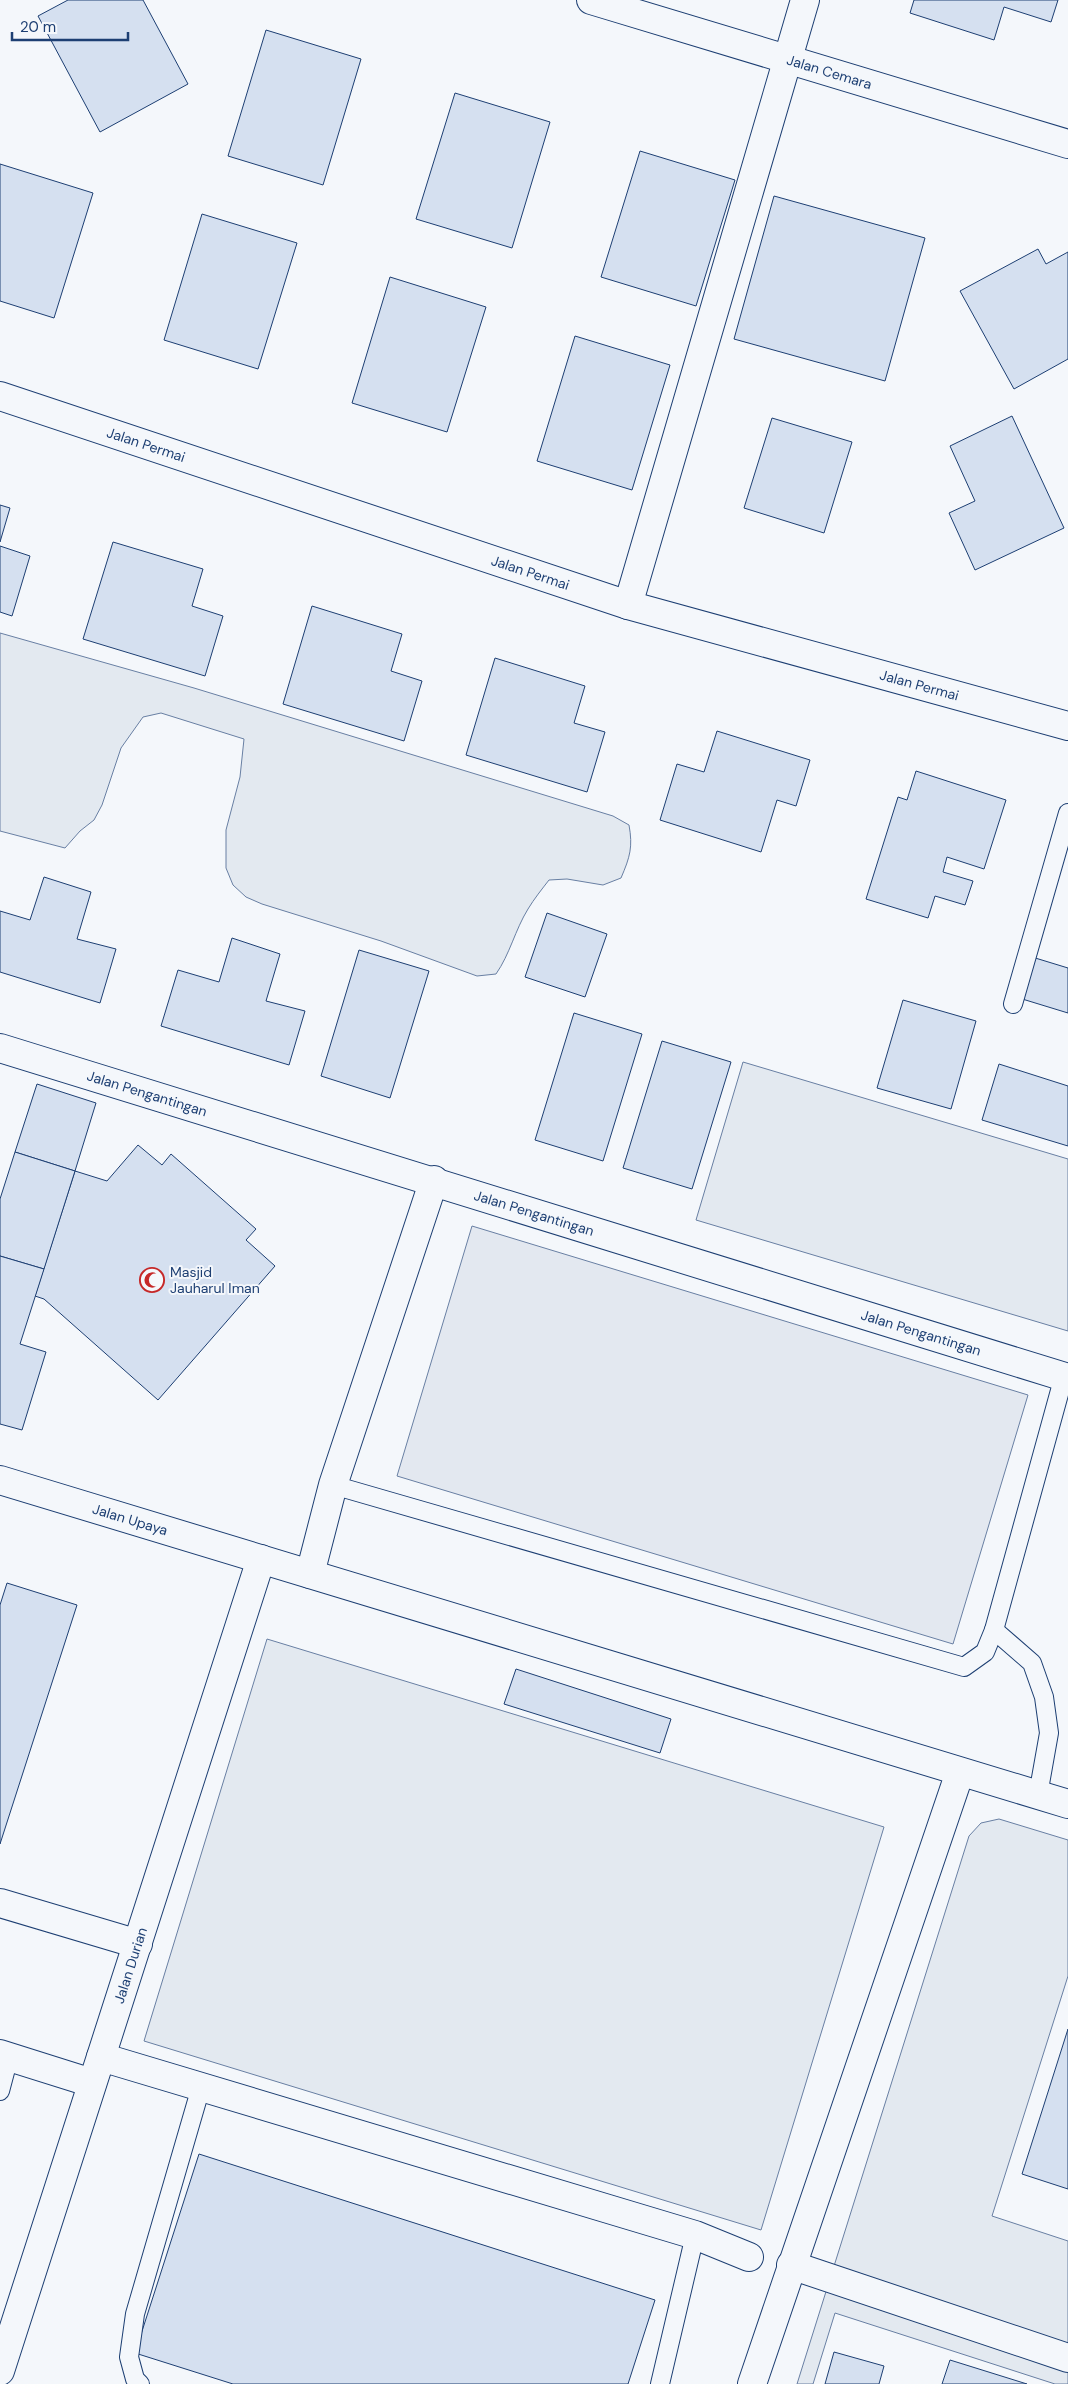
<svg xmlns="http://www.w3.org/2000/svg" width="1068" height="2384" viewBox="0 0 1068 2384" font-family="'DM Sans',sans-serif">
<style>
.green{fill:#e3e9f0;stroke:#687fa3}
.parking{fill:#e3e8f0;stroke:#687fa3}
.building{fill:#d5e0f0;stroke:#1d3f73}
.lines{fill:none;stroke-linecap:round;stroke-linejoin:round}
.lane-casing{stroke:#1d3f73;stroke-width:20}
.street-casing{stroke:#1d3f73;stroke-width:30}
.lane{stroke:#f4f7fb;stroke-width:18}
.street{stroke:#f4f7fb;stroke-width:28}
.labels{text-anchor:middle;dominant-baseline:central;stroke-width:4;stroke-linejoin:round;paint-order:stroke}
.street-label{font-size:14px;fill:#1d3f73;stroke:#f4f7fb}
.poi-label{font-size:14px;fill:#1d3f73;stroke:#f4f7fb;text-anchor:start}
</style>
<rect width="100%" height="100%" fill="#f4f7fb"/>
<g class="green">
<path d="M0 633 194 688 613 816 629 825C633 847 630 857 621 878L603 885 567 879 549 880C542 889 534 899 528 909 515 930 510 954 496 974L477 976 381 941 262 904 246 897 233 885 226 868V830L240 777 244 739 161 713 143 717 121 748 102 805 94 820 80 831 65 848 0 831Z"/>
<polygon points="743,1062 1068,1159 1068,1331 696,1220"/>
<polygon points="267,1639 884,1827 761,2230 144,2041"/>
<polygon points="999,1819 1068,1840 1068,1976 992,2216 1068,2241 1068,2384 1055,2384 835,2313 813,2384 797,2384 969,1836 981,1823"/>
</g>
<polygon class="parking" points="472,1226 1028,1395 953,1644 397,1476"/>
<g class="building">
<polygon points="68,0 143,0 188,84 100,132 38,16"/>
<polygon points="914,0 1058,0 1051,22 1004,7 994,40 910,13"/>
<polygon points="266,30 361,59 323,185 228,156"/>
<polygon points="455,93 550,122 512,248 416,219"/>
<polygon points="640,151 735,180 696,306 601,277"/>
<polygon points="0,164 93,193 54,318 0,301"/>
<polygon points="774,196 925,238 885,381 734,339"/>
<polygon points="202,214 297,243 258,369 164,340"/>
<polygon points="1038,249 1046,264 1068,252 1068,359 1014,389 960,291"/>
<polygon points="390,277 486,307 447,432 352,403"/>
<polygon points="575,336 670,365 632,490 537,461"/>
<polygon points="1012,416 1064,528 975,570 949,513 975,501 950,446"/>
<polygon points="772,418 852,442 824,533 744,508"/>
<polygon points="0,505 10,508 0,542"/>
<polygon points="113,542 203,569 192,606 223,616 205,676 83,639"/>
<polygon points="0,546 30,556 12,616 0,612"/>
<polygon points="312,606 402,634 391,671 422,681 404,741 283,704"/>
<polygon points="495,658 585,686 574,723 605,732 587,792 466,755"/>
<polygon points="717,731 810,760 796,806 777,800 761,852 660,820 677,764 704,772"/>
<polygon points="916,771 1006,800 984,869 947,857 943,872 973,881 965,905 935,896 928,918 866,899 898,797 907,800"/>
<polygon points="44,877 91,892 77,939 116,949 100,1003 0,972 0,911 30,920"/>
<polygon points="547,913 607,934 585,997 525,977"/>
<polygon points="232,938 280,954 266,1001 305,1011 289,1065 161,1026 178,970 219,982"/>
<polygon points="359,950 429,971 390,1098 321,1076"/>
<polygon points="1032,957 1068,968 1068,1013 1019,998"/>
<polygon points="903,1000 976,1021 951,1109 877,1088"/>
<polygon points="574,1013 642,1034 603,1161 535,1140"/>
<polygon points="662,1041 731,1062 692,1189 623,1168"/>
<polygon points="999,1064 1068,1086 1068,1146 982,1120"/>
<polygon points="37,1084 96,1103 75,1171 15,1152"/>
<polygon points="138,1145 162,1165 171,1154 256,1229 246,1240 275,1266 158,1400 44,1299 35,1296 75,1171 107,1181"/>
<polygon points="15,1152 75,1171 44,1269 0,1256 0,1199"/>
<polygon points="0,1256 44,1269 20,1344 46,1352 22,1430 0,1424"/>
<polygon points="7,1583 77,1605 0,1844 0,1605"/>
<polygon points="516,1669 671,1719 660,1753 504,1704"/>
<polygon points="1068,2029 1068,2189 1022,2174"/>
<polygon points="199,2154 655,2300 628,2384 233,2384 135,2353"/>
<polygon points="834,2352 884,2366 879,2384 825,2384"/>
<polygon points="950,2360 1027,2384 942,2384"/>
</g>
<g class="lines">
<defs>
<g id="lane">
<polyline points="1013,1004 1068,813"/>
<polyline points="333,1485 964,1667 985,1652 994,1630 1064,1376"/>
<polyline points="994,1630 1032,1663 1044,1697 1049,1733 1038,1795"/>
<polyline points="0,2091 9,2057"/>
<polyline points="140,2384 135,2379 129,2357 135,2314 201,2087"/>
<polyline points="660,2384 695,2235"/>
</g>
<g id="street">
<path id="s1" d="M591 0 1068 144"/>
<path id="s2" d="M0 396 628 605 1068 726"/>
<polyline points="628,605 805,0"/>
<path id="s3" d="M0 1048 1068 1378"/>
<path id="s4" d="M0 1480 1068 1804"/>
<polyline points="310,1574 333,1485 434,1180"/>
<polyline points="0,1903 138,1944"/>
<polyline points="0,2054 92,2083"/>
<polyline points="101,2057 695,2235 749,2257"/>
<polyline points="791,2265 1068,2358"/>
<path id="s5" d="M0 2371 261 1559"/>
<polyline points="752,2384 960,1772"/>
</g>
</defs>
<use href="#lane" class="lane-casing"/>
<use href="#street" class="street-casing"/>
<use href="#lane" class="lane"/>
<use href="#street" class="street"/>
</g>
<defs>
<symbol id="mosque-ring" viewBox="-11 -11 22 22"><circle r="9.5" fill="#f4f7fb" stroke="#c62828" stroke-width="1.5"/><path d="M3.5-4.9A6 6 0 1 0 3.5 4.9A5 5 0 1 1 3.5-4.9Z" fill="#c62828"/></symbol>
</defs>
<g fill-rule="evenodd">
<use href="#mosque-ring" x="138" y="1266" width="28" height="28"/>
</g>
<g class="labels">
<g class="street-label">
<text stroke="none"><textPath href="#s1" startOffset="249">Jalan Cemara</textPath></text>
<text stroke="none"><textPath href="#s2" startOffset="154">Jalan Permai</textPath></text>
<text stroke="none"><textPath href="#s2" startOffset="559">Jalan Permai</textPath></text>
<text stroke="none"><textPath href="#s2" startOffset="964">Jalan Permai</textPath></text>
<text stroke="none"><textPath href="#s3" startOffset="154">Jalan Pengantingan</textPath></text>
<text stroke="none"><textPath href="#s3" startOffset="559">Jalan Pengantingan</textPath></text>
<text stroke="none"><textPath href="#s3" startOffset="964">Jalan Pengantingan</textPath></text>
<text stroke="none"><textPath href="#s4" startOffset="136">Jalan Upaya</textPath></text>
<text stroke="none"><textPath href="#s5" startOffset="426">Jalan Durian</textPath></text>
</g>
<g class="poi-label">
<text x="170" y="1272">Masjid<tspan x="170" dy="16">Jauharul Iman</tspan></text>
</g>
</g>
<path d="M12 32v8h116v-8" fill="none" stroke="#1d3f73" stroke-width="2.5"/>
<text x="20" y="32" font-size="15" fill="#1d3f73" stroke="#f4f7fb" stroke-width="4" paint-order="stroke">20 m</text>
</svg>
